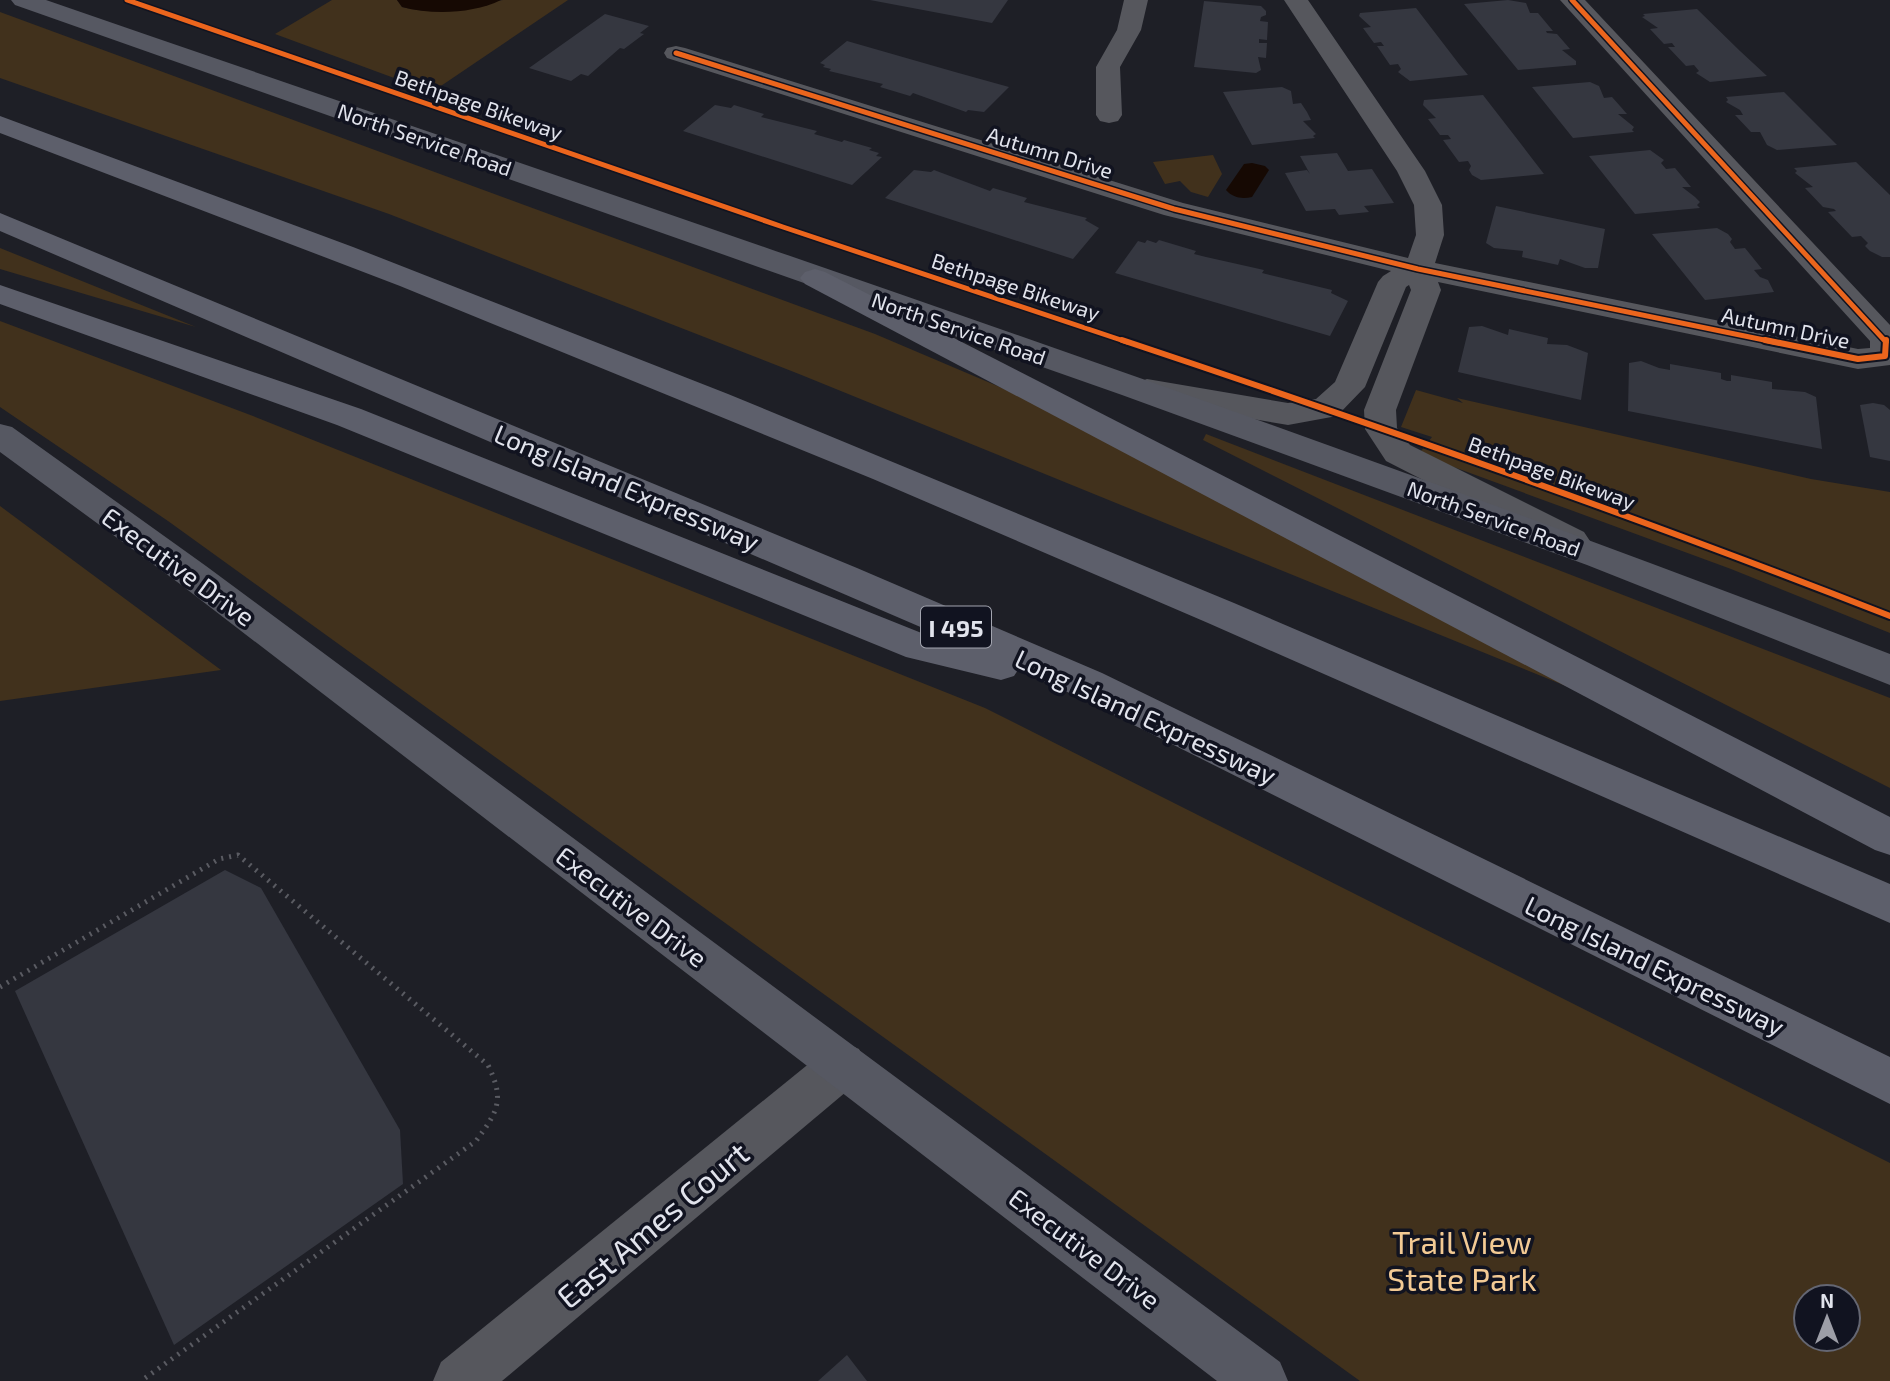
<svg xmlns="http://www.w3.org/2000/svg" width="1890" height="1381" viewBox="0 0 1890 1381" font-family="'Exo 2',sans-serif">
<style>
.green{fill:#41311c;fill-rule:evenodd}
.water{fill:#160903}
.building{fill:#353740}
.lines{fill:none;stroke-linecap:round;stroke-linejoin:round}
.path{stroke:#5a5b62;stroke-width:5;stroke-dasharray:2 6;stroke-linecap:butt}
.minor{fill:#56575d;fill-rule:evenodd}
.major{fill:#565862;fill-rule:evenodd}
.highway{fill:#5d5f6b;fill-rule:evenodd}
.cycleway-far1-casing{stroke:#111320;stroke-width:8}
.cycleway-casing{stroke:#111320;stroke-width:10}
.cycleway-far1{stroke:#eb651d;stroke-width:5}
.cycleway{stroke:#eb651d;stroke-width:6}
.labels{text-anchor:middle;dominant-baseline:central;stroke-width:7;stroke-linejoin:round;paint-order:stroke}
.far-street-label{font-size:21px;fill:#e1e3ec;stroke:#111320}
.shield{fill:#111320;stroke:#a3a5af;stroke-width:2}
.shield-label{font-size:24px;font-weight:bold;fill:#e1e3ec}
.street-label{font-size:26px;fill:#e1e3ec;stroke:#111320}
.near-street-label{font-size:32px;fill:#e1e3ec;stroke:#111320}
.near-park-label{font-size:32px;fill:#f3ca94;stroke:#111320}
</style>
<rect width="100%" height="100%" fill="#1e1f26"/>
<g class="green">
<path d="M332 0H397L402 7C441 17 465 6 503 0 523 0 547 0 568 0L432 92 275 34Z"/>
<polygon points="0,12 875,334 1049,408 1610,704 799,374 389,214 0,78"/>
<polygon points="1213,155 1222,174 1208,197 1191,192 1180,181 1165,184 1153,162"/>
<polygon points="0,248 196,327 0,269"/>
<path d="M0 321 253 416 985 708 1890 1163V1381H1360L168 521 0 407ZM1806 1297H1848V1339H1806Z"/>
<polygon points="1416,390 1463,403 1457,398 1811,479 1890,492 1890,633 1731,569 1440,462 1421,451 1432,437 1401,427"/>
<polygon points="1206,434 1890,698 1890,788 1203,440"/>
<polygon points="0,506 221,670 0,701"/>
</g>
<g class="water">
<path d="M397 0H501C472 14 432 15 402 7Z"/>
<path d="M1252 163 1265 166 1269 170 1252 197C1242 199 1233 198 1226 190L1244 164Z"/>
</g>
<g class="building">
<polygon points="870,0 1008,0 992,23"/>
<polygon points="1508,0 1526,3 1530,13 1538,13 1553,31 1546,31 1547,33 1557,34 1570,49 1562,50 1576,61 1576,65 1518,70 1464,4"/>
<polygon points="1204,1 1261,6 1266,11 1266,15 1261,17 1260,21 1268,22 1267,40 1259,39 1259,43 1267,43 1266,58 1258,57 1261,70 1256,73 1194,67"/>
<polygon points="1416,8 1459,64 1468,75 1410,81 1398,72 1401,69 1398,64 1390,65 1377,46 1384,46 1381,42 1374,43 1363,28 1371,27 1359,16 1360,13"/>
<polygon points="1697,9 1740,51 1767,76 1710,82 1696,73 1699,71 1694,65 1686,66 1668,47 1675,47 1672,43 1664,44 1650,29 1658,28 1642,17 1645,16 1643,14"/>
<polygon points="605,14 649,26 640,33 644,34 624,49 620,48 588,76 581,74 571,81 529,68"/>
<polygon points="847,41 955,72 1009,87 984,112 968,110 966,112 913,93 910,96 880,87 883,84 829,71 831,69 823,67 825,65 820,63"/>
<polygon points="1590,82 1599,86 1604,98 1612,97 1620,106 1627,114 1618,114 1634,127 1632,130 1634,132 1573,138 1532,87"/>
<polygon points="1282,87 1291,91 1293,104 1301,103 1307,112 1311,120 1303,121 1316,134 1313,136 1315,138 1252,145 1223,92"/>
<polygon points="1784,92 1837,145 1777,150 1767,145 1760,132 1751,132 1735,115 1743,115 1740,110 1726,102 1728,100 1726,97"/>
<polygon points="1483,95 1521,144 1544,174 1481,180 1472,175 1469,170 1471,166 1468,161 1459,162 1443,140 1451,139 1448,135 1440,135 1428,119 1436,118 1423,105 1424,100"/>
<polygon points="715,105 731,108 734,105 764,114 761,117 817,131 814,134 842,142 844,140 872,148 869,150 879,153 876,156 882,157 852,185 683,131"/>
<polygon points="1650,150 1664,160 1661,163 1666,169 1675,168 1691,187 1682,187 1695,197 1700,202 1697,205 1700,208 1635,214 1589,156"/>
<polygon points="1337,153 1348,171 1372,169 1394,203 1364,206 1369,212 1339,215 1335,209 1306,211 1285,173 1307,170 1310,174 1300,156"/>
<polygon points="1856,162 1890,195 1890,257 1882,257 1870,251 1865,246 1868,243 1861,236 1852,237 1828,212 1836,211 1834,209 1823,207 1805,188 1813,187 1795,173 1797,171 1794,168"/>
<polygon points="914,170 931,172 934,170 990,191 993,188 1027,198 1024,202 1087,218 1085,220 1099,228 1073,259 885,198"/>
<polygon points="1496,206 1605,229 1598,268 1585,268 1560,259 1558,265 1522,257 1523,251 1494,248 1486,243"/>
<polygon points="1717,228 1728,234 1732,239 1730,242 1735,249 1745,248 1762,269 1754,270 1760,277 1768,280 1774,292 1705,300 1652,234"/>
<polygon points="1147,240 1156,243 1159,240 1196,251 1194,254 1206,257 1264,270 1262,273 1332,290 1331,293 1348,301 1330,336 1115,273 1138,241 1145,243"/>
<polygon points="1482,326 1508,335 1509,329 1548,338 1547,344 1567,345 1588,353 1581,400 1458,372 1469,327"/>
<polygon points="1641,361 1659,368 1670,370 1670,364 1721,373 1721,379 1727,381 1731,381 1731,375 1772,382 1772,389 1805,392 1816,397 1822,449 1628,411 1629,363"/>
<polygon points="1873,403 1884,405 1890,410 1890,461 1870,457 1860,405"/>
<polygon points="225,870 261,888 400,1130 403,1184 174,1345 15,991"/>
<polygon points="847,1355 867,1381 818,1381"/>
</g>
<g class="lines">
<path class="path" d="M0 987 219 859 238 855 488 1065C505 1100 498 1111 476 1141L141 1381"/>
<g class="minor">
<polygon points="1124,0 1148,0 1141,30 1120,67 1122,115 1118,121 1109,123 1100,121 1096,115 1096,67 1117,30"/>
<polygon points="1284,0 1308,0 1425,171 1442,205 1444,235 1435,263 1858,349 1870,348 1870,341 1560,0 1585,0 1890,325 1890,365 1858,369 1438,282 1441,290 1396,410 1397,428 1410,445 1584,532 1590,541 1584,550 1572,554 1560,550 1386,461 1365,429 1364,410 1411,290 1409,285 1406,287 1365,387 1337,416 1288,425 1147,401 1136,397 1131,390 1136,383 1147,379 1288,403 1316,399 1335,382 1378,282 1383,276 1391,271 1164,215 667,58 664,53 667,48 676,46 685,48 1183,203 1408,258 1416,235 1414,205 1397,171"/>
<polygon points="843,1042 859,1049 866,1065 859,1081 502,1381 433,1381 441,1362 827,1049"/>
</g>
<g class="major">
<path d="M11 0H46C662 213 1282 419 1890 654V685L1587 565 1122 395 15 5Z"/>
<polygon points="0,424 12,427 206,566 1280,1362 1288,1381 1217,1381 180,584 0,452"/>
</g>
<g class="highway">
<polygon points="0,116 353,247 728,394 1234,603 1890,884 1890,923 1208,623 873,479 400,286 0,133"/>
<polygon points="0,213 857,568 1102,673 1890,1057 1890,1104 1074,695 1018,670 1014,676 1001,680 906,657 337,425 0,304 0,285 361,409 924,634 946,638 0,231"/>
<polygon points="815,269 825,272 1890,817 1890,855 1875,850 805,284 800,278 805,272"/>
</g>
<defs>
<g id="cycleway-far1">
<polyline points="127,0 783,227 1127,342"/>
<polyline points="1572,0 1886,342"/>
<polyline points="676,53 1174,209 1418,269 1774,342"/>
</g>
<g id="cycleway">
<path d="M1122 340C1380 426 1637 517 1890 616"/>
<polyline points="1765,340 1858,359 1885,356 1886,340"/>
</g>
</defs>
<use href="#cycleway-far1" class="cycleway-far1-casing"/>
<use href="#cycleway" class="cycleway-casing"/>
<use href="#cycleway-far1" class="cycleway-far1"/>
<use href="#cycleway" class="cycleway"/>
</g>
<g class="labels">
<g class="far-street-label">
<text transform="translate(479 104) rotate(19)">Bethpage Bikeway</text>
<text transform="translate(425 139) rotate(19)">North Service Road</text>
<text transform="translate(1050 152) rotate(17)">Autumn Drive</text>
<text transform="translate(1016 286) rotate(18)">Bethpage Bikeway</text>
<text transform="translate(1786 327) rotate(12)">Autumn Drive</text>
<text transform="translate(959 328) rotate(19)">North Service Road</text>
<text transform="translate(1552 472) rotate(20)">Bethpage Bikeway</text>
<text transform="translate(1494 518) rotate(20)">North Service Road</text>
</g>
<rect class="shield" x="921" y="606.5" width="70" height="41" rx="5"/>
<g class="shield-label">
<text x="956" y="627">I 495</text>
</g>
<g class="street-label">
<text transform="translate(627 487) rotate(23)">Long Island Expressway</text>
<text transform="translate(179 566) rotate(36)">Executive Drive</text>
<text transform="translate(1146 716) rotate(25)">Long Island Expressway</text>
<text transform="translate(632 906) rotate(37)">Executive Drive</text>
<text transform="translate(1655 965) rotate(26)">Long Island Expressway</text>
<text transform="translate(1085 1248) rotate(37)">Executive Drive</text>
</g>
<g class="near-street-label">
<text transform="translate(652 1224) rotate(-40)">East Ames Court</text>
</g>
<g class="near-park-label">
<text x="1462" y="1241">Trail View<tspan x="1462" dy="37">State Park</tspan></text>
</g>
</g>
<g transform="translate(1827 1318)"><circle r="33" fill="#111320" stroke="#646672" stroke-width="2"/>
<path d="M0-5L12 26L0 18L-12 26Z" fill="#9d9ea7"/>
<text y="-10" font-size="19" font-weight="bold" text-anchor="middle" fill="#e1e3ec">N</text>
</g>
</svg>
